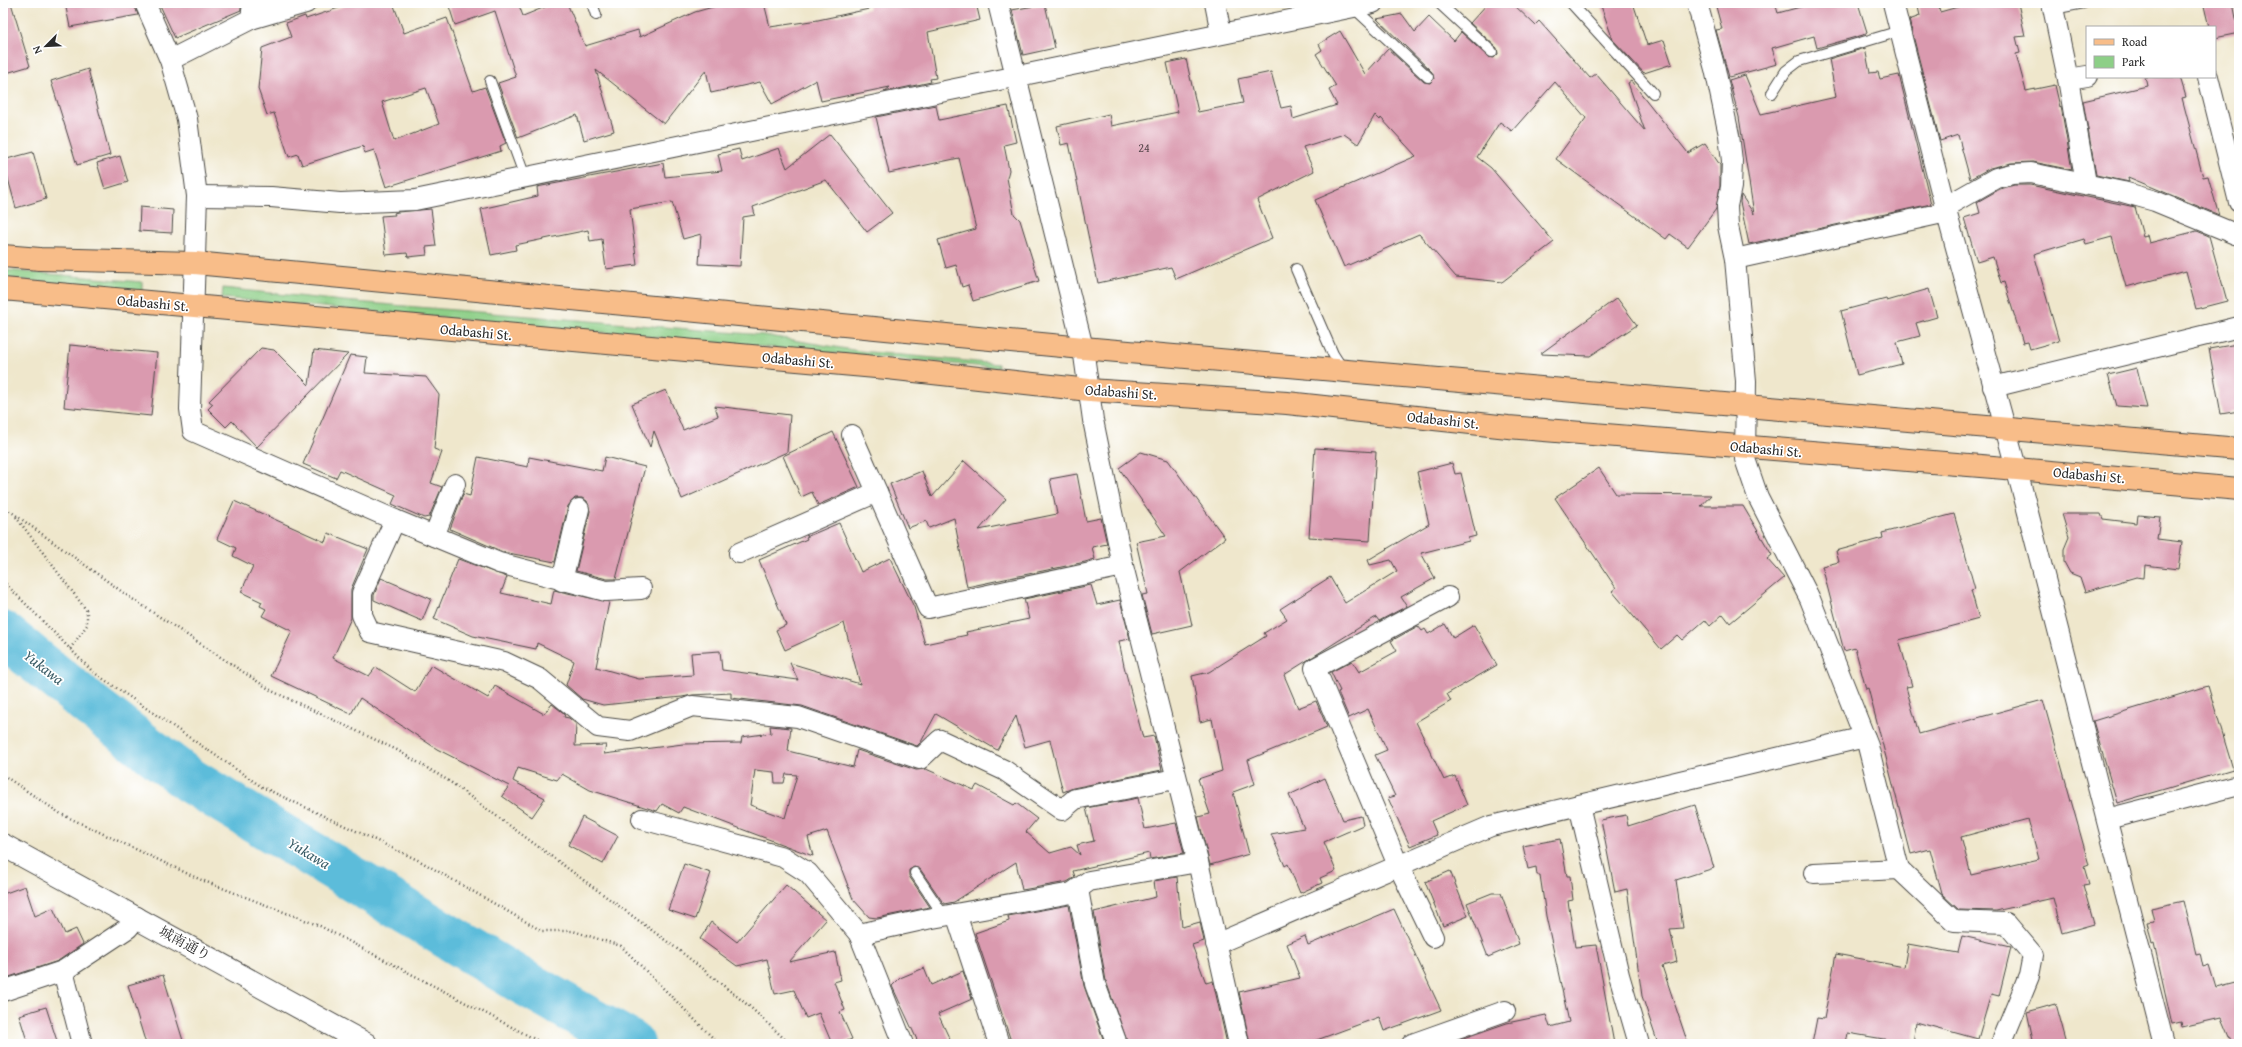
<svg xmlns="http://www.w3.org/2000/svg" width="2242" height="1047" viewBox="0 0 2242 1047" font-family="'Gentium Book Plus','Noto Serif JP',serif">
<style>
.green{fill:#8dcf87;stroke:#5c7d59}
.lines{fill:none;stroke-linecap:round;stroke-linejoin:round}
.river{stroke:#5bbcda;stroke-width:46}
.building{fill:#da9aaf;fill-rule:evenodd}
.service-casing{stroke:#484743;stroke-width:12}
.minor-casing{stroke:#484743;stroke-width:22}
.tertiary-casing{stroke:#484743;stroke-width:24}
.primary-casing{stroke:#484743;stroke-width:24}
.path{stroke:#484743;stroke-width:2.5;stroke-dasharray:1 3;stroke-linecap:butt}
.service{stroke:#fff;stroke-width:10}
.minor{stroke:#fff;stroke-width:20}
.tertiary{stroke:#fff;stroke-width:22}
.primary{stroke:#f8bd89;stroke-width:22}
.labels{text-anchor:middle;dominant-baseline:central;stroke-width:3.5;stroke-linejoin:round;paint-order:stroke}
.number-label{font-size:12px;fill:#57474c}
.street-label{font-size:14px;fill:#2b2b2b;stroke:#fff}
.water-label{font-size:15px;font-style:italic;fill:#3c5e68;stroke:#fff}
</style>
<rect width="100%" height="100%" fill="#fff"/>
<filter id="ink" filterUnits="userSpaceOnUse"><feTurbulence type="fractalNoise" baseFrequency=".025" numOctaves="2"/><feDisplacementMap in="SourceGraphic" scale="8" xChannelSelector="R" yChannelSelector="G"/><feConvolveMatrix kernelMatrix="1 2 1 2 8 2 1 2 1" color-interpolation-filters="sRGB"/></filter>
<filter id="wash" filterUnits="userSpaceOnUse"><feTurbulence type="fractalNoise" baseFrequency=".012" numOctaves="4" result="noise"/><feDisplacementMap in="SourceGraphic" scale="16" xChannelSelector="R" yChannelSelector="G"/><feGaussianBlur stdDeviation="0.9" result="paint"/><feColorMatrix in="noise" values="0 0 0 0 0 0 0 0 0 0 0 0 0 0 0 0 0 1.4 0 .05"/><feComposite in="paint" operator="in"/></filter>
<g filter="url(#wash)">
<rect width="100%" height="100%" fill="#efe7cc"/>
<g class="green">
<polygon points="3,270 142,282 142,292 3,278"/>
<polygon points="223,288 343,301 763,335 859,351 998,364 998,368 222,298"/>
</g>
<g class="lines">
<polyline class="river" points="3,634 93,707 189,780 523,982 632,1044"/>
</g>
<g id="blocks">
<g class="building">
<polygon points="3,3 11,3 30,66 3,74"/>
<polygon points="65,3 134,3 138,15 70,27"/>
<polygon points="159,3 241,3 241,10 175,38"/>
<path d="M353 3H393L404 33 447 18 473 91 485 87 506 143 500 146 501 151 386 187 374 150 365 153 363 146 302 165 298 154 289 157 274 113 267 115 258 89 262 48 291 37 286 23 305 16 306 19ZM426 88 439 124 394 141 382 102Z"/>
<polygon points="448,3 518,3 523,16 555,3 567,3 585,46 638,30 640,37 695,12 727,3 764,3 770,27 818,20 869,9 868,3 976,3 980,20 928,32 936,78 930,79 931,82 884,92 890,87 821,101 816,80 772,104 760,82 711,93 706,70 664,124 596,70 614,131 584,140 577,115 518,138 498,83 516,77 495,11 455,25"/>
<polygon points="1488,3 1512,3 1535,25 1539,21 1590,78 1596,74 1645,131 1628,83 1631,81 1688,153 1705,143 1720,165 1720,186 1716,209 1688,247 1670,234 1666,239 1556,159 1586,118 1555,82 1512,131 1500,122 1477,157 1491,168 1554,242 1502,282 1456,277 1419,234 1344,267 1315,200 1416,156 1381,118 1380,120 1375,115 1358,144 1344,134 1303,147 1314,171 1257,200 1272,238 1176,279 1171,267 1098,283 1069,143 1061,145 1057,126 1109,114 1111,126 1178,112 1167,63 1186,59 1198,112 1243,103 1238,79 1271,72 1281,108 1291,106 1293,119 1337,105 1329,90 1336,86 1316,54 1322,50 1319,44 1340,31 1365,74 1388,49 1424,82 1430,83 1434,79 1432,72 1377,19 1402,14 1415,32 1429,17 1454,41 1461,32 1488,57 1494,58 1498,54 1497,48 1470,23"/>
<polygon points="1600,3 1633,3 1647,45 1664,40 1672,64 1644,73 1613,40"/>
<polygon points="1715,3 1775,3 1778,13 1815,3 1858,3 1867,32 1863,35 1817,48 1814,36 1772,48 1777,64 1729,77 1716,30 1722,29"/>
<polygon points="1933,3 1938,3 1940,12 1972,3 2018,3 2025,36 2016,37 2020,53 2016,54 2026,91 2055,85 2060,107 2061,106 2072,170 2033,162 2011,163 1990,168 1970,179 1958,135 1940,141 1909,20 1920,16 1918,7"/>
<polygon points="2216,3 2233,3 2239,33 2215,38 2215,27 2209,27 2204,6"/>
<polygon points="1045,4 1055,48 1023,55 1012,10"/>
<polygon points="1865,48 1870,73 1878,72 1880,79 1899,75 1931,204 1749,244 1740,202 1741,195 1754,214 1739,117 1729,80 1745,75 1761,114 1836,97 1829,59"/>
<polygon points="88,69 110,155 77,165 51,81"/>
<polygon points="2145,77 2180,77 2186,97 2182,98 2203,177 2208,176 2219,215 2128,177 2129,182 2096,175 2083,101 2147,86"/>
<polygon points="936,105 939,120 1008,106 1016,142 1004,145 1009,170 1007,178 1014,214 1020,220 1039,281 973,301 968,285 962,287 956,265 946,268 938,240 976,229 959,158 889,173 876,117"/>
<polygon points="830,134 892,213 867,232 826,180 753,207 755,215 743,217 740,266 699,264 701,234 683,239 672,202 630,209 637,265 606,269 602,239 590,241 588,230 515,245 516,250 491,255 481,209 538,196 537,187 663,163 665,177 722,171 718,154 739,149 742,161 779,148 787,168"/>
<polygon points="33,152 46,199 16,208 3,160"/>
<polygon points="120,156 128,182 105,189 97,163"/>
<polygon points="2014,185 2030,185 2135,207 2143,236 2147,235 2149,243 2197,231 2209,236 2227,301 2196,309 2186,271 2126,287 2112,237 2086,244 2084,239 2034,254 2059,341 2030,349 2028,342 2023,343 2004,282 2001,283 1993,257 1977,262 1964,218 1980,213 1977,202 2000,189"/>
<polygon points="140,207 173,210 172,233 139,231"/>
<polygon points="431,209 436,246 426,247 427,255 408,257 407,253 386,255 381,216 395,215 394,213 398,212"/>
<polygon points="1929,289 1937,317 1916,323 1920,336 1897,342 1902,364 1857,375 1841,311 1886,299 1887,301"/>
<polygon points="1617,298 1637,325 1590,356 1540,354"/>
<polygon points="2237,344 2239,355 2239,411 2221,414 2209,349"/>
<polygon points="70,345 157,353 151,416 64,407"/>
<polygon points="261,348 274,350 309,385 314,350 348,354 257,447 232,421 226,427 208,409 213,404 209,401"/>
<polygon points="350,355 367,357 365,373 426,377 439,395 434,449 442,452 431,483 442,487 429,517 424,518 392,504 396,495 340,470 336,478 303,464"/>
<polygon points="2137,368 2147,408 2117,406 2108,375"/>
<polygon points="666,390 683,430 718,416 715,406 790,415 787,452 682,499 654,431 650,447 632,404"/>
<polygon points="833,432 859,487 818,505 812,492 801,497 783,456"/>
<polygon points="1315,448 1376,452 1370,541 1309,537"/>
<polygon points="1141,452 1168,460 1225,538 1180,572 1192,625 1152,634 1142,595 1148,594 1136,542 1166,536 1119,468"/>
<polygon points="478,457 528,467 529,457 602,471 605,457 645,467 616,579 607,579 576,571 590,511 587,501 582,498 575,498 568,506 555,562 503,552 450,529 463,494 470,496"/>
<polygon points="964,461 1006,499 979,530 1057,514 1050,479 1077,474 1086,521 1101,518 1107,544 1092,547 1095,559 1085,562 967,587 954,518 929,528 926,521 908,528 890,484 922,471 932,497"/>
<polygon points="1452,463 1455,474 1461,473 1476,536 1468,538 1469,541 1421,553 1435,578 1401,597 1407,606 1379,621 1376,617 1284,675 1298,708 1316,701 1327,727 1248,760 1255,784 1233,792 1249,854 1210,865 1198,817 1210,814 1198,779 1222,771 1212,719 1200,722 1192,676 1209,672 1266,636 1264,633 1287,619 1280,609 1330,577 1345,603 1397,571 1391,560 1370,565 1368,560 1429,524 1417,472"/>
<polygon points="1599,468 1616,494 1711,495 1701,506 1743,506 1772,555 1767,559 1784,578 1730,623 1723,614 1710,626 1705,620 1682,640 1677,635 1661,649 1612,591 1616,588 1555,498"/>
<path d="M234 501 325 542 328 533 368 549 351 589V618L333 658 369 676 376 667 415 692 431 665 488 698 495 686 544 714 552 704 565 714 564 717 569 718 576 724 575 746 606 745 604 754 683 744 741 743 742 737 771 733 770 726 791 728 788 751 853 767 857 750 916 770 926 769 974 790 977 785 1014 805 1016 803 1037 819 1026 832 1050 853 1071 847 1080 855 1077 845 1094 841 1086 808 1138 798 1145 829 1176 823 1184 853 1150 859 1149 853 1073 871 1075 877 1067 882 1022 890 1016 862 954 902 944 904 920 869 914 867 909 870V876L930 907 877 918 869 917 853 899 827 831 808 837 813 856 683 807 679 813 662 804 657 811 590 790 562 774 557 780 518 768 513 781 545 798 532 817 502 796 509 786 437 749 360 698 351 714 271 676 292 631 262 616 266 609 260 606 262 602 241 592 253 566 233 556 236 548 217 539ZM755 770 774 772 775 783H784L786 774 797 775 785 818 750 805Z"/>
<path d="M1954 514 1975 589 1971 590 1979 619 1899 640 1912 686 1906 687 1919 734 2043 700 2089 865 2084 867 2089 884 2083 885 2094 924 2062 933 2053 898 1996 911 1959 910 1942 894 1930 849 1911 854 1868 688 1866 689 1855 648 1844 651 1822 566 1839 562 1836 551 1883 538 1882 533ZM2028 819 2039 859 1971 875 1961 837Z"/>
<polygon points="2062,514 2101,514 2103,519 2137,523 2138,515 2160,517 2157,539 2182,542 2178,569 2145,565 2144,578 2136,577 2085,592 2080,577 2070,573 2064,562 2064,549 2069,537"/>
<polygon points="839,523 861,572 890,558 914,607 925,644 967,635 966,632 1029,619 1024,599 1091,585 1097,605 1120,600 1130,639 1119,641 1124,666 1143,738 1154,736 1162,770 1073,788 1063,792 1050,740 1025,747 1016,716 997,750 936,714 921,742 917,746 802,706 731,698 731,693 693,695 682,697 603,705 582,699 566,685 574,661 537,643 536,649 473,636 434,619 458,559 507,577 501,593 551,604 554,590 609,602 596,667 639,679 693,675 691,653 720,651 722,670 798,680 790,663 860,684 844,623 785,650 776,630 786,625 759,560 807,539 806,537"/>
<polygon points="381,578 431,599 422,621 374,600 374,595"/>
<polygon points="1445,624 1453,638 1474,625 1497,665 1447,694 1451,701 1416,722 1444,780 1455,776 1467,805 1431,821 1437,835 1410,846 1388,798 1395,796 1375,755 1387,750 1368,709 1349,718 1338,692 1340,691 1331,672 1352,661 1359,672 1397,651 1391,641 1418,626 1422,631 1425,629 1428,634"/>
<polygon points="2208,686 2233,769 2117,803 2093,721"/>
<polygon points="1325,778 1343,820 1361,816 1363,825 1324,842 1336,871 1320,878 1322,883 1300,893 1288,864 1285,866 1271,834 1304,828 1289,795"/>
<polygon points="1695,805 1714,868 1676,880 1683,928 1670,929 1677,962 1662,966 1688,1044 1658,1044 1642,996 1627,889 1615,892 1601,820 1626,815 1628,826"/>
<polygon points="582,817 618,836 603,864 568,845"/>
<polygon points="1560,839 1567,876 1570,876 1573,900 1568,901 1575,947 1596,945 1614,1044 1446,1044 1507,1023 1546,1015 1550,1027 1569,1022 1546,916 1540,875 1537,875 1536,867 1528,869 1523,846"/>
<polygon points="684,864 711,873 695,919 668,910"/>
<polygon points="1450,871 1468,916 1443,926 1425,882"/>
<polygon points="1177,877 1182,927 1200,922 1204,941 1192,945 1206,983 1213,981 1227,1044 1128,1044 1106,981 1094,912 1156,897 1154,881"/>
<polygon points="786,885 826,920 789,962 835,952 841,980 834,982 845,1010 840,1012 852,1039 840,1044 832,1044 819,1013 806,1018 794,990 775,994 767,959 737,966 700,939 711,922 737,942"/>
<polygon points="25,886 35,916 53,908 65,934 76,929 83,944 58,961 3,979 3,894"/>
<polygon points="1492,893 1501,893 1519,944 1488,957 1467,903"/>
<polygon points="2183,901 2196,954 2200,953 2203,967 2209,965 2216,988 2239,982 2239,1044 2232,1044 2221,1018 2182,1027 2181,1022 2172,1024 2154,943 2152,944 2147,922 2154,921 2151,908"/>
<polygon points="1069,905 1084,986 1105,1044 1012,1044 975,933 1009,921 1008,916"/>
<polygon points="1394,909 1441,1010 1384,1031 1379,1017 1306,1044 1250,1044 1239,992 1300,978 1287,944 1305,936 1308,945"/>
<polygon points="1962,936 2011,947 1999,996 1991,994 1978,1039 1916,1022 1913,1044 1848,1033 1846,1044 1812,1044 1817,1018 1824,1019 1836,954 1904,967 1908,944 1958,953"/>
<polygon points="924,968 931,985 963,971 972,999 938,1014 952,1044 919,1044 892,986 900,978"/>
<polygon points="163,975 184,1044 146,1044 128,985"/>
<polygon points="2056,1004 2067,1044 2034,1044 2027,1012"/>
<polygon points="46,1007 58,1044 28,1044 19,1015"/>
</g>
</g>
</g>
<g filter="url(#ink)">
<use href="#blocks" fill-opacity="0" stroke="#484743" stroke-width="1"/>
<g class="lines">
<defs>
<g id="service">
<polyline points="592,3 596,15"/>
<polyline points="1439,3 1492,52"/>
<polyline points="1571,3 1653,93"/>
<polyline points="1353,7 1428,77"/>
<polyline points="2053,9 2084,3"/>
<polyline points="490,81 525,177"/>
<polyline points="1772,93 1786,71 1799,61 1900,31"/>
<polyline points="1296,269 1333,354 1344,371"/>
<polyline points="915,873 944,916"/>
</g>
<g id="minor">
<polyline points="145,3 170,60 187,119 197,196 190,409 193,431 395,520 499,563 606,591 641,589"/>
<polyline points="998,3 1083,348 1093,420 1123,566 1198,862 1239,1044"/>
<polyline points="1215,3 1221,33"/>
<polyline points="1697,3 1715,69 1729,135 1732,161 1731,187 1727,206 1728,226 1735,259 1746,381 1745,459 1758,497 1810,599 1868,746 1899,869 1954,921 2006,923 2033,955 2029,976 2001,1044"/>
<polyline points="1893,3 1945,207 2024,497 2164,1044"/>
<polyline points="2052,3 2068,79 2086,183"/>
<polyline points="251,19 306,3"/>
<polyline points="170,60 251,19 253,3"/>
<polyline points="2208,77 2239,202"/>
<polyline points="2068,79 2087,76"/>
<polyline points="197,196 271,197 340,203 415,200 1373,3"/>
<polyline points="1945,207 1996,178 2012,174 2031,173 2123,192 2155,201 2235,234 2239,230"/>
<polyline points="1735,259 1947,212"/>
<polyline points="1993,387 2239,327"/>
<polyline points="852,435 928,608 1123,566"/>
<polyline points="395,520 362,593 362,615 370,632 504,662 540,679 598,727 630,731 692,706 798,717 920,759 940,740 1004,770 1062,810 1075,799 1175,779"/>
<polyline points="434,536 455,484"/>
<polyline points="739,553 877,492"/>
<polyline points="562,581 579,509"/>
<polyline points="1579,805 1619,975 1639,1044"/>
<polyline points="642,819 783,857 808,873 859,934 927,919 1072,893 1089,881 1198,862"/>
<polyline points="2107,819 2239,785"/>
<polyline points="1814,873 1899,869"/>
<polyline points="1078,889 1095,984 1117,1044"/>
<polyline points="956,914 999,1044"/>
<polyline points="859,934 903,1044"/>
<polyline points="1433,937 1398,865 1315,668 1448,597"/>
<polyline points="1216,944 1491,826 1865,737"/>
<polyline points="63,971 82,1044"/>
<polyline points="3,991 63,971 128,928 137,917"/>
<polyline points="1412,1044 1505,1011"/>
</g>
<polyline id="tertiary" points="3,845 366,1044"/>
<g id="primary">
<polyline points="3,256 40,259 195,263 1083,348 2239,449"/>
<polyline points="3,289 887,368 1089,390 1287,403 1508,427 2017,469 2239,489"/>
</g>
</defs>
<use href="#service" class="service-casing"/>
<use href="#minor" class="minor-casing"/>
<use href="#tertiary" class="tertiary-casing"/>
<use href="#primary" class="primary-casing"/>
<g class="path">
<polyline points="3,506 128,596 272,691 397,750 449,781 680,951 749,1006 790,1044"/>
<polyline points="16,517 87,611 87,625 70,649"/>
<polyline points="3,581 93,672 262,787 420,861 542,931 573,931 621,946 719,1044"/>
<polyline points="3,775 61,814 199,879 320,926 544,1044"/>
</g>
<use href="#service" class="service"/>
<use href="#minor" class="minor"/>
<use href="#tertiary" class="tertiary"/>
<use href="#primary" class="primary"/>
</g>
</g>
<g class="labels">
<g class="number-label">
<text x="1144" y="147">24</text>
</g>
<g class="street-label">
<text transform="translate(153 303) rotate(5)">Odabashi St.</text>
<text transform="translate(476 332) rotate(5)">Odabashi St.</text>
<text transform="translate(798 360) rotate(5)">Odabashi St.</text>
<text transform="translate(1121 392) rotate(4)">Odabashi St.</text>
<text transform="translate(1443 420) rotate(6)">Odabashi St.</text>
<text transform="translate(1766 449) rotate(5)">Odabashi St.</text>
<text transform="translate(2089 475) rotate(5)">Odabashi St.</text>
<text transform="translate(185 943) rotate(28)">城南通り</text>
</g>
<g class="water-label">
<text transform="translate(44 667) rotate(38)">Yukawa</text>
<text transform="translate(309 853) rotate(31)">Yukawa</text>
</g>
</g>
<rect width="2242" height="1047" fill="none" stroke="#fff" stroke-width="16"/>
<rect x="2086" y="26" width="130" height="52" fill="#ffffff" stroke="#aaaaaa"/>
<rect x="2094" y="39" width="20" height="6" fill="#f8bd89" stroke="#aaaaaa"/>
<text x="2122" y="46" font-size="12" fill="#2b2b2b">Road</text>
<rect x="2094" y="56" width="20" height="12" fill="#8dcf87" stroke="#aaaaaa"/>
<text x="2122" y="66" font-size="12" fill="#2b2b2b">Park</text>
<g transform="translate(46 46) rotate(246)" stroke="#ffffff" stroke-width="3" paint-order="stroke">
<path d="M0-3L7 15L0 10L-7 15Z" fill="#2b2b2b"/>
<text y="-6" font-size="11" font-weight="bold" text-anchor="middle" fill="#2b2b2b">N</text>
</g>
</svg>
